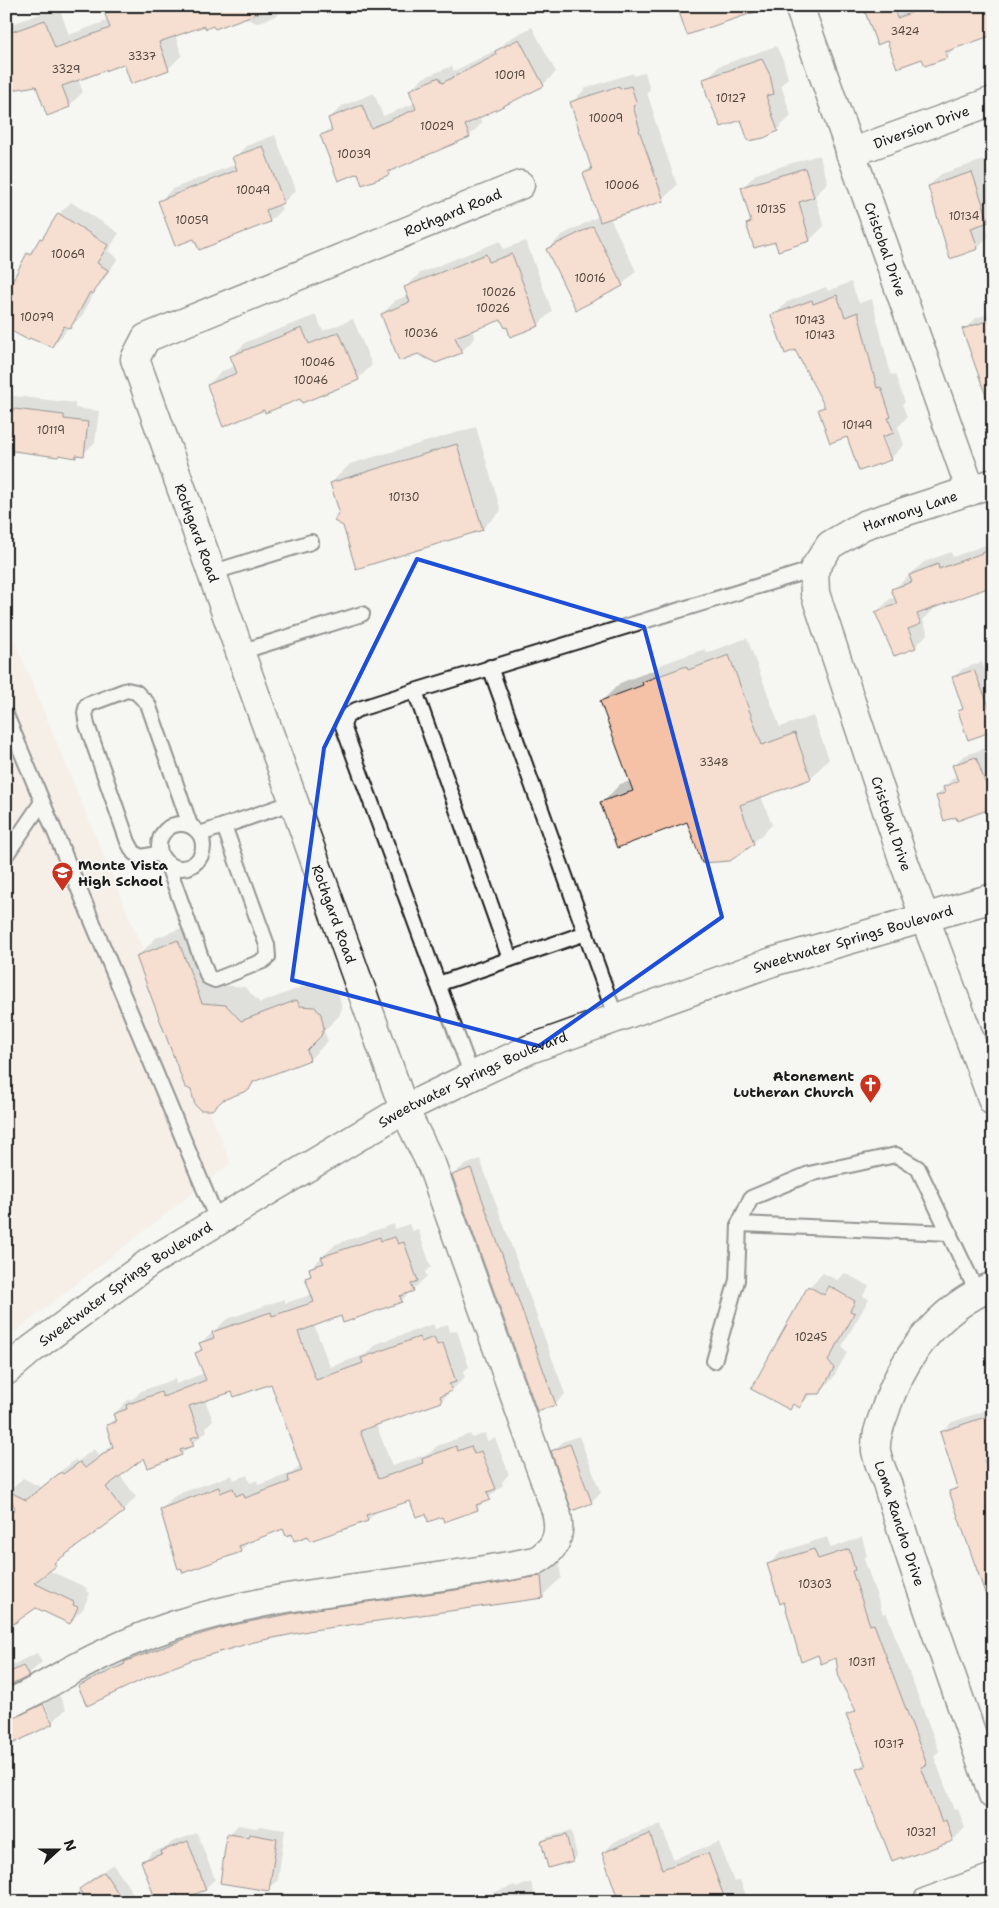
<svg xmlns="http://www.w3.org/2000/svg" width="999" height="1908" viewBox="0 0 999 1908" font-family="'Shantell Sans',sans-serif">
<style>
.built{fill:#f6e6dc}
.shadow{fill:#0003;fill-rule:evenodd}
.building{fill:#f5c2a7;stroke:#1c1c1c}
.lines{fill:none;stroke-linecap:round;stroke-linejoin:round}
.service-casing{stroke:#1c1c1c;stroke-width:18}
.minor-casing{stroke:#1c1c1c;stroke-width:31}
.secondary-casing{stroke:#1c1c1c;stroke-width:31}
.service{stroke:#f6f6f2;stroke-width:14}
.minor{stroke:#f6f6f2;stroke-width:28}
.secondary{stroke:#f6f6f2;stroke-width:28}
.marked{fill:none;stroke:#1d4ed8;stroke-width:4;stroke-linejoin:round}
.labels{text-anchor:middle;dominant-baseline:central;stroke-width:4;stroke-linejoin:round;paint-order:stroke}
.number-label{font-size:11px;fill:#52463f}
.street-label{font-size:14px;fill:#1c1c1c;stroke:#f6f6f2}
.poi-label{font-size:14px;font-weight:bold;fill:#1c1c1c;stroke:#f6f6f2;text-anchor:start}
</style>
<rect width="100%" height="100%" fill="#f6f6f2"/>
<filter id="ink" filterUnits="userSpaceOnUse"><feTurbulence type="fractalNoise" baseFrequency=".02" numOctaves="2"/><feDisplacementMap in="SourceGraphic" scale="10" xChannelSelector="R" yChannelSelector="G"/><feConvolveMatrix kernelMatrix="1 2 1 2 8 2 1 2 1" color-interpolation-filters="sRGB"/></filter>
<g filter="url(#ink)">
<polygon class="built" points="6,620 231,1163 6,1339"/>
<g class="shadow">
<polygon points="104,6 287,6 278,15 257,23 242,17 214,24 205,24 175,35 182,55 168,69 124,63 78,79 83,92 69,106 37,84 6,90 6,20 10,19 12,24 59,7 69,35 109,20"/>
<polygon points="864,6 993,6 946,57 923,57 887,40"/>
<polygon points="532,27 556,72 543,85 479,116 482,123 469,136 394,167 388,174 359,172 322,136 332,126 329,119 342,106 374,93 383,116 415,103 410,90 423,78 452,66 454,71 500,48 509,39"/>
<polygon points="776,46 783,60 788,78 781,85 791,116 777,130 741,118 705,80 719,66"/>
<polygon points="645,72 650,89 647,93 654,114 653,115 677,185 663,199 610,218 636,271 622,285 548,249 562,235 599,216 584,173 592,166 572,102 586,88 633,73 634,76"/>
<polygon points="275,135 296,190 284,202 279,204 282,209 270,221 195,237 160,201 172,189 236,164 234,158 246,146"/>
<polygon points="819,155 828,182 815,196 824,226 810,240 776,241 747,224 752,220 742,188 756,174"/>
<polygon points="993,157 993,219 985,222 989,236 978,248 929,186 941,174"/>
<polygon points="71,202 119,233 108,251 118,258 104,280 97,287 82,316 70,327 68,326 64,334 52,346 6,295 28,254 48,232 59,214"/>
<polygon points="500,241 503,249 526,241 552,311 538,325 508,326 502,318 472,329 475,338 461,352 382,314 396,300 409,295 406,287 420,273"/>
<path d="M851 282 859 303 872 299 891 375 895 374 905 402 902 404 907 417 898 427 904 445 890 459 848 436 820 410 825 404 796 348 773 316 787 302 826 287 828 291ZM881 430 889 453H887L879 431Z"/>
<polygon points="993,312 993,412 964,330 976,318"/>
<polygon points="316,315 323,331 353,319 372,365 358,379 265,409 208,385 222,371 235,366 232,356 246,342"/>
<polygon points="6,395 75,403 75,408 99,411 95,442 83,454 78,454 75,456 6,449"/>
<polygon points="476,427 501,511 482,529 340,512 331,483 350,464"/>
<polygon points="993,542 993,606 986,587 932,607 933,610 923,620 928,633 915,647 877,612 890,599 896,597 893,590 924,562 951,552 953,557"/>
<polygon points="747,638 780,727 813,716 829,759 811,778 761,796 772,825 753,843 688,821 602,803 620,784 631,781 602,701 620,683 656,669 662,664 705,649 706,653"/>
<polygon points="982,662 993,690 993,730 960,711 964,707 954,678 962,669"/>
<polygon points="985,748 993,769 993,807 937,796 953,778 958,776 954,765 963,756"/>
<polygon points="196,922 220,985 245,987 260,1003 315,982 318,988 333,989 339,995 342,1008 339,1016 324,1031 328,1041 310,1059 258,1079 249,1089 192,1089 138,956 156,938"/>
<polygon points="480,1159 565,1394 555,1404 453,1175 463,1166"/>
<polygon points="394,1224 395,1229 409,1224 412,1231 418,1229 431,1267 425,1272 427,1276 401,1301 342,1315 314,1325 330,1367 366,1354 376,1344 433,1324 435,1329 448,1324 450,1332 457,1330 469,1367 463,1372 465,1377 441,1401 376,1424 392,1466 430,1453 437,1446 470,1434 472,1438 485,1433 487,1441 495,1438 509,1474 502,1482 503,1485 477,1508 443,1515 426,1512 410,1499 378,1510 368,1520 311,1539 309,1534 292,1532 284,1528 250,1541 240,1551 162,1509 175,1495 232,1475 234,1480 247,1475 250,1483 257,1480 258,1485 292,1473 301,1464 271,1383 233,1390 205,1400 213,1420 206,1427 207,1431 181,1454 144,1456 120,1475 136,1497 123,1511 69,1551 48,1570 87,1588 86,1591 90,1593 83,1609 69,1623 36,1607 6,1629 6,1515 16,1506 10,1491 23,1478 41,1487 76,1459 77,1462 94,1449 99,1456 113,1444 108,1425 115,1418 114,1414 128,1400 134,1398 141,1391 175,1379 176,1384 204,1373 197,1353 202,1347 201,1343 227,1319 284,1299 286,1303 313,1294 306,1278 312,1273 310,1268 336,1244"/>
<polygon points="823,1273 837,1280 845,1273 869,1286 863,1296 869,1299 842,1346 847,1353 833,1378 819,1393 813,1393 799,1406 794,1404 789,1409 809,1287"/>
<polygon points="993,1408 993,1611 951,1492 958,1484 941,1433 952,1422"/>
<polygon points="579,1436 601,1493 591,1502 553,1452 562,1442"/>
<polygon points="827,1537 831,1548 862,1537 867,1556 864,1559 883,1614 886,1612 939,1751 934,1756 954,1810 958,1809 965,1828 953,1840 858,1769 865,1762 848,1716 856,1708 837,1656 818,1653 784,1601 769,1564 781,1552"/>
<polygon points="559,1558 561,1578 542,1596 313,1628 253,1641 79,1687 98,1668 139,1649 335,1591"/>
<polygon points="37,1653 42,1662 28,1675 6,1686 6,1668"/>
<polygon points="57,1691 66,1709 52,1723 6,1744 6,1699 39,1700 49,1719 52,1719 42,1699"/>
<polygon points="661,1824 673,1859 719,1842 734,1882 740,1880 748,1900 746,1902 611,1902 619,1899 603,1853 614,1842"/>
<polygon points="238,1825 257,1828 259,1826 285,1830 278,1880 268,1890 228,1835"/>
<polygon points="571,1831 577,1856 573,1860 549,1866 543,1842 547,1837"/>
<polygon points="197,1833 215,1879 205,1889 177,1892 143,1862 152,1852 167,1847 172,1842"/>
<polygon points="113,1864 139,1902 68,1902 90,1880"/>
<polygon points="531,1882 537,1902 477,1902 481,1897 515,1885 516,1888"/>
</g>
<g class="building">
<polygon points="105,6 268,6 269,9 215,29 213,26 206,29 204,26 159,42 169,70 131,84 124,64 62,86 70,107 47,116 36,86 6,91 6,34 45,20 55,48 110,28 105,14 108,12"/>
<polygon points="677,6 760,6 761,10 687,35"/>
<polygon points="863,6 893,6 897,18 929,6 993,6 993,35 945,52 947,58 925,66 922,59 897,68 887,41 877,45"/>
<polygon points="519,39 544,86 465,125 470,137 388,172 389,175 362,185 358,173 338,181 320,135 332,131 328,118 362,105 371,128 416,109 409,90 439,77 442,83 496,55 495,51"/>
<polygon points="762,59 770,75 774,94 766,96 778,131 764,138 748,141 741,120 721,127 707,96 703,79"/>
<polygon points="619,86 620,89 631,86 637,104 633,106 640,130 639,130 664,201 600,222 583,173 592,170 570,102"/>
<polygon points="263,146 284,203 266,210 270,222 199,250 194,239 175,246 158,201 237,170 232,157"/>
<polygon points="805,168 814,197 799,202 810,241 778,251 775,242 754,248 746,224 751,222 741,187"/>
<polygon points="972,172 989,222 971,228 978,249 950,259 928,186"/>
<polygon points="58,213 108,245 97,263 108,270 93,294 90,292 70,329 64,326 52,347 29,338 28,340 6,328 6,293 27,253 30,255 40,238 42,239"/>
<polygon points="593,226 623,286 576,310 546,249"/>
<polygon points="486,254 489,262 512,254 539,326 510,337 507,327 505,328 501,320 455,337 462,353 436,363 418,354 399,361 381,314 410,302 404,287"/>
<polygon points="837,295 845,317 858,312 877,388 881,387 891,417 888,418 894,433 882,437 891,460 859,471 847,437 830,443 818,409 825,407 795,350 785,354 771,315 812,300 813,304"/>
<polygon points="993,319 993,407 990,407 962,329"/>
<polygon points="302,328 309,344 339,332 359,380 302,403 300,399 265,413 264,410 223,427 207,385 237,373 230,356"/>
<polygon points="6,408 64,415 64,419 88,422 84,456 76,455 76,458 59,455 58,457 6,450"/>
<polygon points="457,444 483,530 356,569 343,526 334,521 339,511 330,483"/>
<polygon points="993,549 993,586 917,614 921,624 908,629 916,648 894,656 875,612 897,604 891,589 912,582 909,575 938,564 939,569"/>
<polygon points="729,655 762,745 795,733 811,779 740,805 754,844 730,861 702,863 687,822 617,848 600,802 633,791 600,701 643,685 642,682 686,666 688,670"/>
<polygon points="974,670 993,716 993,731 968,740 958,711 963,709 952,677"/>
<polygon points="976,757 993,804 993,808 957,821 956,817 944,821 936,796 945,793 943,787 958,781 952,765"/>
<polygon points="178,940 202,1003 226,1005 241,1021 297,1000 300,1006 315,1007 321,1014 324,1028 321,1036 307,1050 310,1060 253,1082 249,1090 223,1100 212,1110 200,1110 195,1105 191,1090 185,1087 136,956"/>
<polygon points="471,1168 556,1405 537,1411 452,1175"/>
<polygon points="380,1237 381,1241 395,1237 398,1244 404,1242 418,1281 411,1284 414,1291 400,1296 402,1302 343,1323 341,1316 298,1332 316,1380 363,1363 361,1358 419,1337 421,1342 434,1337 437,1345 443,1343 456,1382 449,1384 452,1391 440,1396 442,1402 360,1431 378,1479 423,1463 422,1459 456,1446 458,1451 471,1446 474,1454 481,1451 496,1489 487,1492 490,1500 476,1505 478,1510 444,1522 442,1517 428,1522 426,1514 416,1517 410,1501 366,1515 368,1521 310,1541 308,1536 294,1541 292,1534 286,1536 283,1529 239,1546 241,1552 183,1573 181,1568 178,1569 160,1509 219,1487 220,1493 233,1488 236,1496 243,1493 245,1498 289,1482 288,1476 302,1471 271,1384 234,1397 232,1392 189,1406 200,1435 191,1438 194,1446 180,1450 182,1455 148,1468 144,1458 106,1487 124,1512 54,1563 56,1566 34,1583 74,1602 73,1605 78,1607 70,1624 36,1608 6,1629 6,1516 15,1509 8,1491 26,1500 61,1472 63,1474 80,1462 85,1468 113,1447 106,1425 116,1422 113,1414 127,1409 126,1405 161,1392 163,1397 206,1380 195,1353 202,1350 199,1343 214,1338 212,1332 271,1312 272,1316 314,1302 305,1278 311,1276 309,1268 324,1263 321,1257"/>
<polygon points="808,1286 824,1295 829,1286 855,1301 850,1311 855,1313 828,1361 834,1368 820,1394 807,1394 800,1408 793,1404 790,1410 751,1389"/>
<polygon points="988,1416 993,1427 993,1457 984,1460 993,1484 993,1607 990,1607 949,1491 958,1488 940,1432"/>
<polygon points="570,1444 592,1503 572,1511 551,1451"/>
<polygon points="814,1549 818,1559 849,1549 855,1570 852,1571 870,1625 874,1624 927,1765 921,1767 942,1822 946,1820 953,1841 902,1859 902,1857 892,1861 856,1769 866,1766 846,1715 856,1711 839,1679 836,1658 821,1664 818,1655 801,1662 784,1602 780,1604 767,1564"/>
<polygon points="541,1576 543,1598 313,1630 254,1642 192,1660 148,1677 87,1706 78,1686 125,1664 124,1662 185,1639 228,1626 315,1609 449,1591"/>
<polygon points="23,1666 29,1676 6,1688 6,1674"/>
<polygon points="43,1704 53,1724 6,1747 6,1720 12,1719"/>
<polygon points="227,1834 248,1837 249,1834 277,1839 269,1891 220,1883"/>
<polygon points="650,1834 662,1869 708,1853 726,1902 619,1902 602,1853"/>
<polygon points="566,1835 573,1861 548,1868 541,1841"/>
<polygon points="188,1841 206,1890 179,1900 177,1894 156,1901 141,1861 162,1854 161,1851"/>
<polygon points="104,1872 124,1902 87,1902 79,1889"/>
</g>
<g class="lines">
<defs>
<g id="service">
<polyline points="211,573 311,542"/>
<polyline points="240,652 362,614"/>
<polyline points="490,667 616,1018"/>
<polyline points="415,691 510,959"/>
<polyline points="6,715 218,1222"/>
<circle cx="181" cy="846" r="22"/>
<polyline points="200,834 294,802"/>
<polyline points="160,853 141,857 134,853 128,842 87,725 85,713 87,705 127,690 136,692 148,704 190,825"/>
<polyline points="6,855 42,802"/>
<polyline points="167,863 208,977 215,980 263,961 268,957 267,945 224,826"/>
<polyline points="438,984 586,933"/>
<polyline points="472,1076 343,726 346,717 356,710 415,691 814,569"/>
<polyline points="739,1224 950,1233"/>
<polyline points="714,1361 737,1280 739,1224 751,1198 809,1174 896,1155 918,1168 977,1292"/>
</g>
<g id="minor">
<path id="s1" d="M799 6 971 491"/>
<path id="s2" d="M850 153 993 101"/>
<path id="s3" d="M993 483 864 525 830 545 814 569 815 593 904 862 993 1101"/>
<path id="s4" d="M993 1286C938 1308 901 1359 884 1414 880 1424 875 1440 876 1451 878 1462 883 1473 887 1483 894 1507 902 1531 910 1555 937 1636 965 1715 993 1795"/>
<path id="s5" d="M6 1705C29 1695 49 1683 70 1671 105 1652 143 1635 181 1623 296 1587 418 1585 535 1561 556 1550 562 1534 556 1511L432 1166 404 1109 135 359 146 338 520 185"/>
<polyline points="927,1902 993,1878"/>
</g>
<g id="secondary">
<path id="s6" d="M6 1371 32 1349 150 1262 404 1109 472 1076 530 1049 772 962 993 898"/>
</g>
</defs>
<use href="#service" class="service-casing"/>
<use href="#minor" class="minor-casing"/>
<use href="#secondary" class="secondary-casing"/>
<use href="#service" class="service"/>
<use href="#minor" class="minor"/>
<use href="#secondary" class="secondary"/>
</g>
</g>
<path d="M0 0H999V1908H0ZM417 559 644 627 722 917 539 1046 292 980 324 748Z" fill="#f6f6f2" fill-opacity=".55" fill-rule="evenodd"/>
<path class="marked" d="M417 559 644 627 722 917 539 1046 292 980 324 748Z"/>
<defs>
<symbol id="school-pin" viewBox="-11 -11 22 30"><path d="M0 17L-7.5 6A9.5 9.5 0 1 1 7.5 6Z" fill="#c8321e" stroke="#f6f6f2"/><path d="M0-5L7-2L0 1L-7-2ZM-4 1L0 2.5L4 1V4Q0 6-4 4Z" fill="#fff"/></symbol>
<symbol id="church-pin" viewBox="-11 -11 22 30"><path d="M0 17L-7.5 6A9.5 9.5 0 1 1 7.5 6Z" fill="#c8321e" stroke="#f6f6f2"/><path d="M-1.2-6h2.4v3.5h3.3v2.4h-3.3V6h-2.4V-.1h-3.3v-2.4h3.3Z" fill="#fff"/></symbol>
</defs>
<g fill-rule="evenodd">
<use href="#school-pin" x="50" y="860" width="25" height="34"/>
<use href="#church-pin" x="858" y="1072" width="25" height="34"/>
</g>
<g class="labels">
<g class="number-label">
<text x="905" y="31">3424</text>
<text x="142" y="56">3337</text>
<text x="66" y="69">3329</text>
<text x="510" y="75">10019</text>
<text x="731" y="98">10127</text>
<text x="606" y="118">10009</text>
<text x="437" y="126">10029</text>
<text x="354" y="154">10039</text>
<text x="622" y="185">10006</text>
<text x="253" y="190">10049</text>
<text x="771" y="209">10135</text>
<text x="964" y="216">10134</text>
<text x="192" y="220">10059</text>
<text x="68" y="254">10069</text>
<text x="590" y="278">10016</text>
<text x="499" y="292">10026</text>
<text x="493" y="308">10026</text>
<text x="37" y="317">10079</text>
<text x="810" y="320">10143</text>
<text x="421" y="333">10036</text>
<text x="820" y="335">10143</text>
<text x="318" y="362">10046</text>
<text x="311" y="380">10046</text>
<text x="857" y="425">10149</text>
<text x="51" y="430">10119</text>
<text x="404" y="497">10130</text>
<text x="714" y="762">3348</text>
<text x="811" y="1337">10245</text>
<text x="815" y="1584">10303</text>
<text x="862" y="1662">10311</text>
<text x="889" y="1744">10317</text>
<text x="921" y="1832">10321</text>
</g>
<g class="street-label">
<text stroke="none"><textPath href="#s2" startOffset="76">Diversion Drive</textPath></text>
<text stroke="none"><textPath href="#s5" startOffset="2195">Rothgard Road</textPath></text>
<text stroke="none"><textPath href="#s1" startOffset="258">Cristobal Drive</textPath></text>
<text transform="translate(910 511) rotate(-19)">Harmony Lane</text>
<text transform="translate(197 533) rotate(70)">Rothgard Road</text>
<text stroke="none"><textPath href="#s3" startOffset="471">Cristobal Drive</textPath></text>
<text transform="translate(334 914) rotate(70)">Rothgard Road</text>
<text stroke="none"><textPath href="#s6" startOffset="958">Sweetwater Springs Boulevard</textPath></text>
<text stroke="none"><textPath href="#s6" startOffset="552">Sweetwater Springs Boulevard</textPath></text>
<text stroke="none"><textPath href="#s6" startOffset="148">Sweetwater Springs Boulevard</textPath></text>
<text stroke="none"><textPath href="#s4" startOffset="288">Loma Rancho Drive</textPath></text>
</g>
<g class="poi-label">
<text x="78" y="865">Monte Vista<tspan x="78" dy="16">High School</tspan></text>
<text x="854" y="1076" text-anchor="end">Atonement<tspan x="854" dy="16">Lutheran Church</tspan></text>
</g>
</g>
<rect width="999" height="1908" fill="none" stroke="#f6f6f2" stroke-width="25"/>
<rect x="12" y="12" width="974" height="1883" fill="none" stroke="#1c1c1c" stroke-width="2" filter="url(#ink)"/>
<g transform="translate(58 1850) rotate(69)" stroke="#f6f6f2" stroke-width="4" paint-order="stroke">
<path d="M0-4L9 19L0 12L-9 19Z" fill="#1c1c1c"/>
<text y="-8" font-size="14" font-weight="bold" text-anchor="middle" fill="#1c1c1c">N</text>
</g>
</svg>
